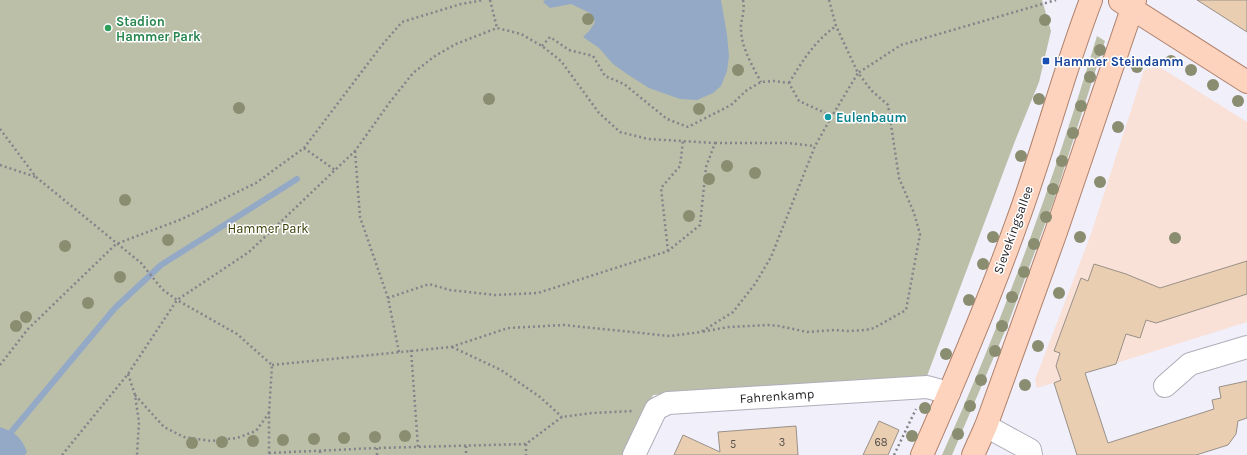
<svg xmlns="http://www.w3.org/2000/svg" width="1247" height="455" viewBox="0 0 1247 455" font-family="Karla,sans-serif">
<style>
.education{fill:#f9e1d7}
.green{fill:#bbbfa8}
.water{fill:#94a9c6}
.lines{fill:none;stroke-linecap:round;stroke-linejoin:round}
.stream{stroke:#94a9c6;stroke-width:6}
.building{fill:#eaceb2;stroke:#999088}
.minor-casing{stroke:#afaeb9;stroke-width:24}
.major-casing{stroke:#ae816b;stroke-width:24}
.path{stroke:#83838a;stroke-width:2.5;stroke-dasharray:2 3;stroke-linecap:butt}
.minor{stroke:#fff;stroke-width:22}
.major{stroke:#fdd3be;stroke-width:22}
.tree{fill:#8a8d70}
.leisure-dot{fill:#2e9e5b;stroke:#fff;stroke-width:1.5}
.transit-dot{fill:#1a4fb4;stroke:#fff;stroke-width:1.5}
.culture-dot{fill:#0f9aa8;stroke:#fff;stroke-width:1.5}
.labels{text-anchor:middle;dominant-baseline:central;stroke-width:3;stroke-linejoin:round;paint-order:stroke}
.number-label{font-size:11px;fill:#524b47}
.leisure-label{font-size:13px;font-weight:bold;fill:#27864d;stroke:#fff;text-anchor:start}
.transit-label{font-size:13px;font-weight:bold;fill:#164399;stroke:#fff;text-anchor:start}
.culture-label{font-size:13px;font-weight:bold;fill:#0d838f;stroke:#fff;text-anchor:start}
.park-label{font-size:13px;fill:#373c00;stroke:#fff}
.street-label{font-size:13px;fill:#1f1f23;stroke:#fff}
</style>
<rect width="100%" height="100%" fill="#f0effa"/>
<polygon class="education" points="1158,66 1247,122 1247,322 1037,388 1035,380 1091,234 1144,70"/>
<g class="green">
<polygon points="0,0 1042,0 1051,31 1039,82 1015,141 927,376 653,395 624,455 0,455"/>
<path d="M1097 36 1105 41 1054 200 1008 324 952 455H942C1004 319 1054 179 1097 36Z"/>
</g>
<g class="water">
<polygon points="545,0 721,0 727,35 729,56 727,71 721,86 713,93 697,100 680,99 649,88 627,74 613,64 599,48 583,37 590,30 595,22 590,13 571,4 550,8 543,2"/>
<path d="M0 427C15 432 21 437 27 452L25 455H0Z"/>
</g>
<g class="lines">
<polyline class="stream" points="12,431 115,308 161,265 297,179"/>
</g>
<g class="building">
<polygon points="1197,0 1247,0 1247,32"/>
<polygon points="1247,261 1247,294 1156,323 1146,320 1140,338 1126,334 1116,364 1085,373 1108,443 1214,409 1212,400 1221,398 1219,387 1247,381 1247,418 1238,421 1236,434 1228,445 1196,455 1077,455 1054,383 1061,380 1056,366 1060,353 1054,351 1081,278 1088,281 1094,264 1126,274 1160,288"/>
<polygon points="879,421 899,430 888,455 863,455"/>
<polygon points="796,426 798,455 674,455 683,435 720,452 718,432"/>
</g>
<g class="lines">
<defs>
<g id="minor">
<polyline points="1165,386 1190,364 1247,347"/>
<polyline points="986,426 1030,450 1031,455"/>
<polyline points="634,455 656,409 668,403 927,387 949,393"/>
</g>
<g id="major">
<polyline points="1120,1 1247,82"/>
<path d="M922 455C956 378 989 301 1017 222 1044 149 1063 73 1091 0"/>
<polyline points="973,455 986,426 1056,232 1135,0"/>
</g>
</defs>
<use href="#minor" class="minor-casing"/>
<use href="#major" class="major-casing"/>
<g class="path">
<polyline points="490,0 497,28"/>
<path d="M743 0C745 9 742 17 741 25 740 46 752 65 761 82"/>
<polyline points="829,0 836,26 858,73 901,45 1056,0"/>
<polyline points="542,46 550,37 569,50 593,56 605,76 624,84 667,119 688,127 731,105 747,90 761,82 774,81 789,83 799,101 832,116"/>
<path d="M789 83C803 60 814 42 836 26"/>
<polyline points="0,129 36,177 141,263 162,289 177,300 237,334 272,365 269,413 269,455"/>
<polyline points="715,143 787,143 815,146"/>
<polyline points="304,148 335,170"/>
<polyline points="355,151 360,217 388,298 399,352"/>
<polyline points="0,165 36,177"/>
<polyline points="668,251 661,188 680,166 683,141"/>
<polyline points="452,347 501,370 540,397 562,417"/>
<polyline points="411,350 418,447"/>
<polyline points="0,365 28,329 116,244 182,219 256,183 304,148 382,45 402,22 461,4 484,0"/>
<polyline points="272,365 451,347 508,328 564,325 670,336 701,332 733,312 755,284 771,257 815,146 832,116 858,73 872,91 888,105 899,178 914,213 920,234 906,310 874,328 866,330 848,331 834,330 807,332 779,326 768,325 728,327 701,332"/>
<polyline points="128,374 135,395 139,422 137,455"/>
<polyline points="135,395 164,427 184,437 211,441 237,438 256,431 269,413"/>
<polyline points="526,444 526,455"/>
<polyline points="466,446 466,455"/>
<polyline points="377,448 377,455"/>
<polyline points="320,451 320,455"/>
<polyline points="269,453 377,448 526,444 562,417 592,413 633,411"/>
<polyline points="62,455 128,374 177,300 249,252 355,151 390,102 413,73 435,56 456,44 497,28 521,34 542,46 561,61 599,113 620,132 648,139 715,143 706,167 700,225 668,251 538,293 495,295 450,290 429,284 388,298"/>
<polyline points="894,455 916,409"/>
</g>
<use href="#minor" class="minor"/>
<use href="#major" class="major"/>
</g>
<g class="tree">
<circle cx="588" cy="19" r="6"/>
<circle cx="1045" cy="20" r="6"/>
<circle cx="1100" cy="50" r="6"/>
<circle cx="1171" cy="61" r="6"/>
<circle cx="1137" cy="67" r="6"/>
<circle cx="738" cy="70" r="6"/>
<circle cx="1191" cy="70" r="6"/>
<circle cx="1090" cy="77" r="6"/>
<circle cx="1213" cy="85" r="6"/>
<circle cx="489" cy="99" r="6"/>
<circle cx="1039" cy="99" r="6"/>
<circle cx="1238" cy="101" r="6"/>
<circle cx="1081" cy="106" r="6"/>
<circle cx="239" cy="108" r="6"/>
<circle cx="699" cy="109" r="6"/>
<circle cx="1118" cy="127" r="6"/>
<circle cx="1073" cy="133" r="6"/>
<circle cx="1021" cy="156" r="6"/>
<circle cx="1062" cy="161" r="6"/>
<circle cx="727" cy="166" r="6"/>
<circle cx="755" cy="173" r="6"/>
<circle cx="709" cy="179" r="6"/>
<circle cx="1100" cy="182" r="6"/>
<circle cx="1053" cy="189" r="6"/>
<circle cx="125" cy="200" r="6"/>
<circle cx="689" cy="216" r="6"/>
<circle cx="1046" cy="217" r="6"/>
<circle cx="993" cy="237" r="6"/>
<circle cx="1080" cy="237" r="6"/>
<circle cx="1175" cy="238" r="6"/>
<circle cx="168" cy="240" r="6"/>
<circle cx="1034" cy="244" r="6"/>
<circle cx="65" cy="246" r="6"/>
<circle cx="983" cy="264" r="6"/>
<circle cx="1024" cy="272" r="6"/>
<circle cx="120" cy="277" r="6"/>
<circle cx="1059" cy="293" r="6"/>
<circle cx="1012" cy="297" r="6"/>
<circle cx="969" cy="300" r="6"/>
<circle cx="88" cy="303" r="6"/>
<circle cx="26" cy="317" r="6"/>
<circle cx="16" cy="326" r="6"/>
<circle cx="1002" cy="326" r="6"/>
<circle cx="1038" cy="346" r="6"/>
<circle cx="995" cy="351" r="6"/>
<circle cx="946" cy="354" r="6"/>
<circle cx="981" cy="380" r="6"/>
<circle cx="1025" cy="385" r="6"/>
<circle cx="970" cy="406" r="6"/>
<circle cx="925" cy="408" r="6"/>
<circle cx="958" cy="434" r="6"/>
<circle cx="405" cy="436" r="6"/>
<circle cx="912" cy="436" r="6"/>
<circle cx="375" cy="437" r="6"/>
<circle cx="344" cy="438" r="6"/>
<circle cx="314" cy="439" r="6"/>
<circle cx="283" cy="440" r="6"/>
<circle cx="253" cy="441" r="6"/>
<circle cx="222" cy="442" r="6"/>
<circle cx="192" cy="443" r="6"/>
</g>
<circle class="leisure-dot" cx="108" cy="28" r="4"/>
<rect class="transit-dot" x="1042" y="57" width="8" height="8" rx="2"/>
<circle class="culture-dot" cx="828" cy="117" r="4"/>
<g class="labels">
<g class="number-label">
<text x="782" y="442">3</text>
<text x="881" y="442">68</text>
<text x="733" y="444">5</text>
</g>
<g class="leisure-label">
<text x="116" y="21">Stadion<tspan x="116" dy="15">Hammer Park</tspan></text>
</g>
<g class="transit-label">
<text x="1054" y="61">Hammer Steindamm</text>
</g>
<g class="culture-label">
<text x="836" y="117">Eulenbaum</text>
</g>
<g class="park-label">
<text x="268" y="228">Hammer Park</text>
</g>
<g class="street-label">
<text transform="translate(1013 230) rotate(-70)">Sievekingsallee</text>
<text transform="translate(777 396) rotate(-4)">Fahrenkamp</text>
</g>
</g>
</svg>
